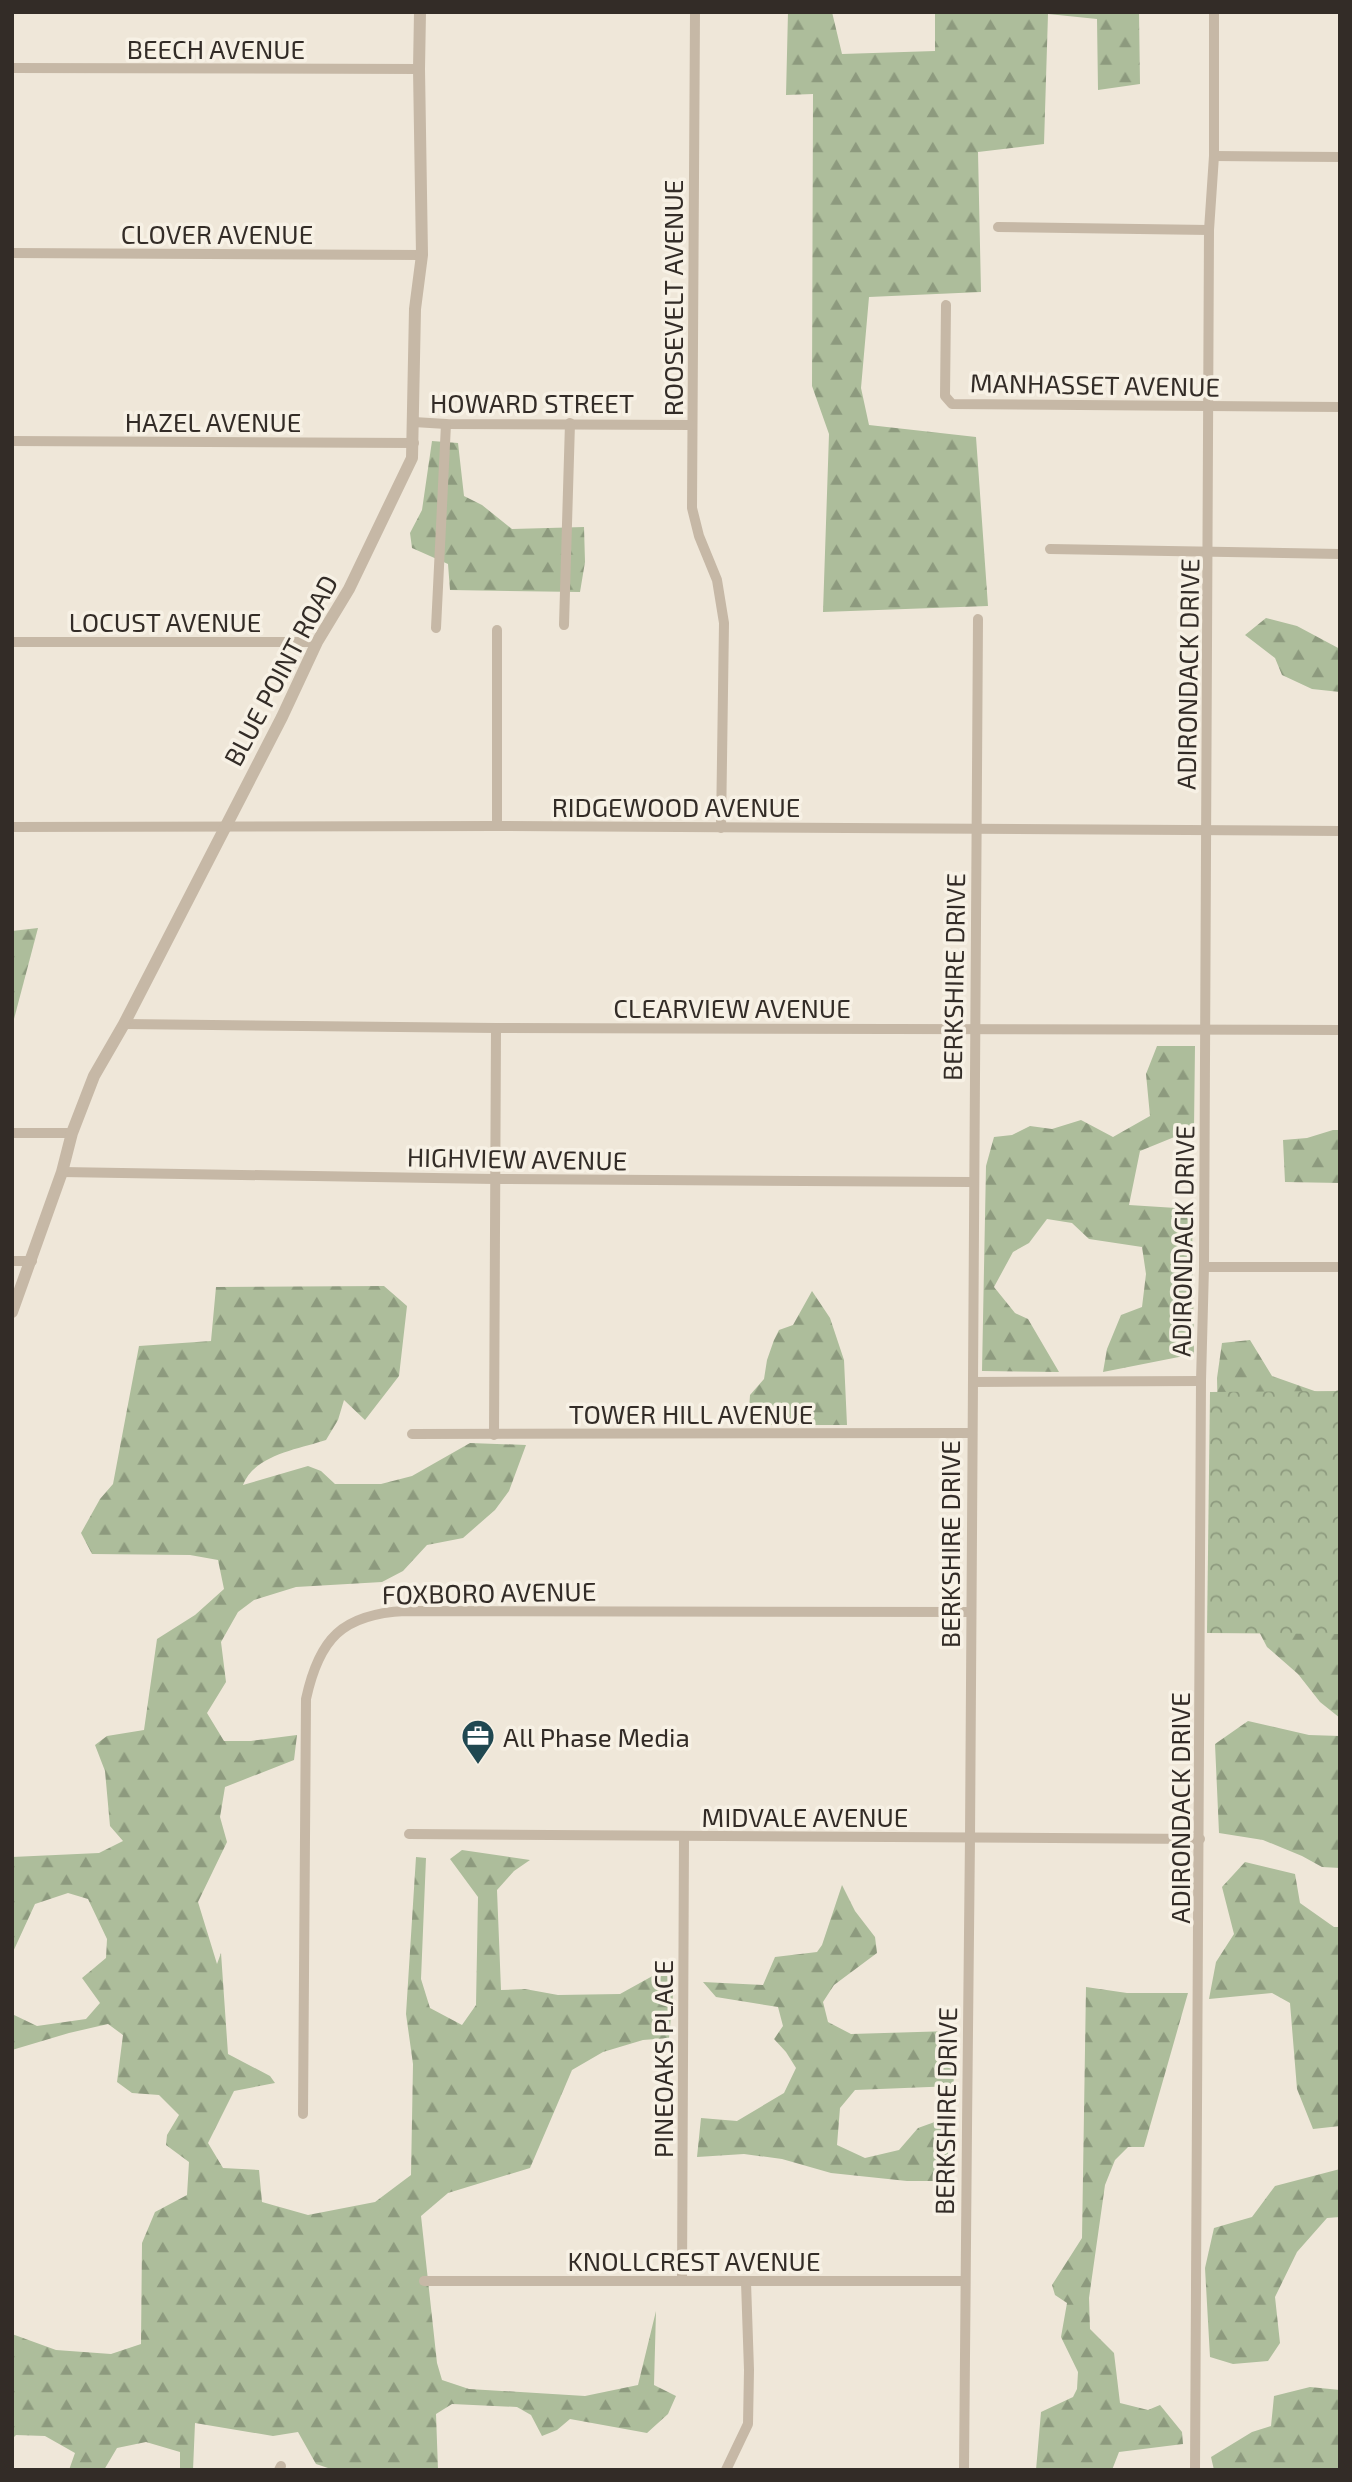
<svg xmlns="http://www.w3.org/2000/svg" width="1352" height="2482" viewBox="0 0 1352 2482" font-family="'Exo 2',sans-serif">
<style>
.forest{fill:url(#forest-firs)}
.park{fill:url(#park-crowns)}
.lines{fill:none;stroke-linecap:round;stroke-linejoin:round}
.minor{stroke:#c6b8a6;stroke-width:10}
.tertiary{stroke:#c6b8a6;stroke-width:12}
.labels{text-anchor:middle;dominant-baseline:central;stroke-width:7;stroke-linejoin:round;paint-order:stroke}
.street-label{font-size:26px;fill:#332c27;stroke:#f7f1e5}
.poi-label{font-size:26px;fill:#332c27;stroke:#f7f1e5;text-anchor:start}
</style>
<defs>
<pattern id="forest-firs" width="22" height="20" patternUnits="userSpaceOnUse" patternTransform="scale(1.75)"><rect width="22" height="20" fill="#adbd9b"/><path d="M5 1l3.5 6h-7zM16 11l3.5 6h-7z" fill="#8d9a7e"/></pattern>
<pattern id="park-crowns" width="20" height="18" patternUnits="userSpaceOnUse" patternTransform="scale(1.75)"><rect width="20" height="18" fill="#adbd9b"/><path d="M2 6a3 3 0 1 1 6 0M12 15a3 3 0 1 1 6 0" fill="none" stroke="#8d9a7e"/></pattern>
</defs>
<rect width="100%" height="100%" fill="#efe7d9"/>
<g class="forest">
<polygon points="788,12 832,12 842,54 935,51 935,12 1139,12 1140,84 1098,90 1097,19 1048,14 1044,144 978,152 981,292 869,297 861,388 869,425 976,437 988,606 823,612 829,434 812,386 813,94 786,95"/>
<polygon points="432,441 458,443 464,496 482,505 512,529 584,527 585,562 580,592 450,590 448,564 412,548 410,533 422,510"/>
<polygon points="1266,618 1297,626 1340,649 1340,692 1312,689 1282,675 1275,658 1245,635"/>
<polygon points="38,928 14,1019 12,1019 12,931"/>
<polygon points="1157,1046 1195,1046 1194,1129 1140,1151 1129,1205 1192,1209 1194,1354 1103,1372 1107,1349 1121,1315 1142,1307 1146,1274 1142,1247 1089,1239 1072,1223 1047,1219 1029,1243 1013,1252 994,1287 1015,1313 1028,1319 1059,1372 982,1371 986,1166 994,1137 1012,1135 1030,1126 1052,1129 1081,1120 1113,1137 1150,1116 1146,1074"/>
<polygon points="1333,1130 1340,1130 1340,1183 1285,1182 1283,1140 1307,1138"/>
<path d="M384 1286 407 1306 399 1376 365 1420 344 1400 338 1420 326 1440C299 1449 254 1455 243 1485L308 1466 321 1471 335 1484H381L412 1476 470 1443 526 1445 509 1491 495 1510 463 1538 427 1545 403 1571 382 1582 296 1587 254 1600 238 1612 221 1642 226 1682 207 1713 224 1741H251L297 1735 294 1760 225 1787 220 1817 227 1842 198 1902 217 1964 221 1953 228 2054 270 2076 275 2083 234 2091 208 2143 223 2168 259 2170 262 2202 308 2215 375 2202 411 2175 413 2064 406 2014 416 1857 426 1858 421 1979 430 2008 462 2025 476 2005 478 1897 450 1859 462 1850 530 1860 514 1871 497 1890 501 1990 525 1989 558 1995 620 1994 676 1963 669 2038 643 2040 603 2052 572 2070 530 2168 448 2193 421 2216 437 2363 442 2380 469 2389 585 2396 638 2385 656 2311 654 2385 676 2396 668 2414 647 2433 570 2419 557 2430 542 2436 531 2415 517 2407 452 2404 436 2414 438 2470H334L316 2464 298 2432 273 2436 195 2423 193 2470H180V2452L146 2442 117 2448 104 2470H69L75 2453 45 2436 16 2435 12 2439V2334L56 2350 111 2354 141 2344 142 2243 155 2212 187 2195 189 2162 166 2145 167 2135 179 2115 159 2095 132 2093 117 2082 123 2035 108 2024 69 2033 12 2050V2014L37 2026 86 2019 100 2003 82 1978 106 1958 107 1939 88 1899 68 1893 35 1904 12 1954V1857L99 1853 123 1841 110 1826 105 1771 95 1745 107 1736 144 1730 157 1639 195 1615 224 1589 218 1560 190 1555 92 1554 81 1533 100 1499 113 1484 139 1346 211 1341 216 1287Z"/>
<polygon points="812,1291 830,1318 844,1360 847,1425 748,1425 750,1395 764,1379 767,1360 774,1340 779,1330 793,1325"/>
<polygon points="1250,1340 1272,1376 1323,1394 1340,1390 1340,1718 1320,1702 1298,1674 1267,1647 1221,1558 1217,1378 1222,1343"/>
<polygon points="1248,1721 1309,1735 1340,1736 1340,1868 1322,1867 1302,1856 1263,1840 1219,1833 1215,1744"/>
<polygon points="1245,1862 1295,1874 1300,1903 1334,1927 1340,1927 1340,2126 1313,2129 1297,2089 1290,2003 1272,1993 1209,1999 1216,1962 1234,1934 1222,1887"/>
<polygon points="842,1885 855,1911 875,1937 877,1953 834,1985 823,2002 828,2022 851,2034 951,2031 954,2086 855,2090 840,2108 837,2145 865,2158 899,2150 918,2128 943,2119 952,2181 907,2181 831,2173 782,2159 744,2154 697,2157 701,2118 737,2121 784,2093 796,2068 786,2052 774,2039 783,2026 778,2007 716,1997 703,1982 763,1985 775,1957 817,1952 822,1945"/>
<polygon points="1086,1987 1127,1993 1188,1993 1144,2147 1128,2147 1115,2160 1105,2185 1089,2298 1090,2329 1114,2353 1120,2403 1148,2410 1160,2405 1182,2432 1183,2444 1119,2452 1112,2470 1036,2470 1041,2412 1073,2397 1077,2389 1078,2372 1061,2337 1067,2303 1055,2295 1052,2285 1082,2238"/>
<polygon points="1340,2169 1340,2217 1327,2218 1297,2252 1275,2297 1280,2343 1268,2361 1233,2364 1210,2357 1205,2268 1214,2228 1252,2217 1275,2186"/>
<polygon points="1310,2387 1340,2390 1340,2470 1214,2470 1211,2457 1252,2432 1271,2426 1274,2396"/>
</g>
<polygon class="park" points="1340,1391 1340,1634 1207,1633 1210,1392"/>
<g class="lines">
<g class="minor">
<polyline points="695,12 692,508 699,536 717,580 724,623 721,828"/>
<polyline points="12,68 419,69"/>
<polyline points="1214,156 1340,157"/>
<polyline points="998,227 1209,230"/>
<polyline points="12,253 422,255"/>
<polyline points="946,305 945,396 952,404 1340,407"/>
<polyline points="414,422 446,424 692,425"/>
<polyline points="12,441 414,443"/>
<polyline points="1050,549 1340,554"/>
<polyline points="564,625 570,423"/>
<polyline points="436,628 446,424"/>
<polyline points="12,642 317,642"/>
<polyline points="497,826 497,630"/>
<polyline points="12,827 497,826 1340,831"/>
<polyline points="124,1024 496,1028 1340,1030"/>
<polyline points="12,1133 72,1133"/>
<polyline points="62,1172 494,1179 971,1182"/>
<polyline points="12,1261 32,1261"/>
<polyline points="1204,1267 1340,1267"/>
<polyline points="973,1382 1201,1381"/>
<polyline points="412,1434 970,1433"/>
<polyline points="494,1435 496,1028"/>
<polyline points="409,1834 1200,1839"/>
<path d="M303 2114 306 1699C319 1639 342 1614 405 1611L969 1612"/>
<polyline points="424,2281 964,2281"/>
<polyline points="682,2281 684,1837"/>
<polyline points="279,2470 281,2466"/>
<polyline points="726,2470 748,2424 749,2370 746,2282"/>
<path d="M964 2470C964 2259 969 2048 970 1837 971 1431 972 1025 978 619"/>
<polyline points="1195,2470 1201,1381 1204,1267 1209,230 1214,156 1214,12"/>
</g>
<polyline class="tertiary" points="12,1312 62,1172 72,1133 94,1076 124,1024 193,890 282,717 317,642 349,589 412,458 415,309 422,255 419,69 420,12"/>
</g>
<defs>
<symbol id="office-pin" viewBox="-11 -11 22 30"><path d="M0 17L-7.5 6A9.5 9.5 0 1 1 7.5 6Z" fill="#204851" stroke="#f7f1e5"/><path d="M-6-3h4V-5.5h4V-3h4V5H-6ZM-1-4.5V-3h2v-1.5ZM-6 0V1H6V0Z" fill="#fff"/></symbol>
</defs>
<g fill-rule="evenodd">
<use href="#office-pin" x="459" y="1717" width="38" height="52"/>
</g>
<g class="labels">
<g class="street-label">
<text x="216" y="48">BEECH AVENUE</text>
<text x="217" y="233">CLOVER AVENUE</text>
<text transform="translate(672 298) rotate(-90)">ROOSEVELT AVENUE</text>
<text transform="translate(1095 384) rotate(1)">MANHASSET AVENUE</text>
<text x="532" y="402">HOWARD STREET</text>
<text x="213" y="421">HAZEL AVENUE</text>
<text x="165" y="621">LOCUST AVENUE</text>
<text transform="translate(280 670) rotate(-62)">BLUE POINT ROAD</text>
<text transform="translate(1187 674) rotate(-89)">ADIRONDACK DRIVE</text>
<text x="676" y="806">RIDGEWOOD AVENUE</text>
<text transform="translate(953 977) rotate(-89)">BERKSHIRE DRIVE</text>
<text x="732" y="1007">CLEARVIEW AVENUE</text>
<text transform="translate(517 1158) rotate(1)">HIGHVIEW AVENUE</text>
<text transform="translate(1182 1241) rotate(-89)">ADIRONDACK DRIVE</text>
<text x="691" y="1413">TOWER HILL AVENUE</text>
<text transform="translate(949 1544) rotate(-90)">BERKSHIRE DRIVE</text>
<text transform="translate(489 1592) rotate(-1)">FOXBORO AVENUE</text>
<text transform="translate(1179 1808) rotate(-90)">ADIRONDACK DRIVE</text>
<text x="805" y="1816">MIDVALE AVENUE</text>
<text transform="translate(662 2059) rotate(-90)">PINEOAKS PLACE</text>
<text transform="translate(945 2111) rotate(-89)">BERKSHIRE DRIVE</text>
<text x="694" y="2260">KNOLLCREST AVENUE</text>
</g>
<g class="poi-label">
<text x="503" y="1736">All Phase Media</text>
</g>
</g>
<rect width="1352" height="2482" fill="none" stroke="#332c27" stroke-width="28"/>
</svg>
